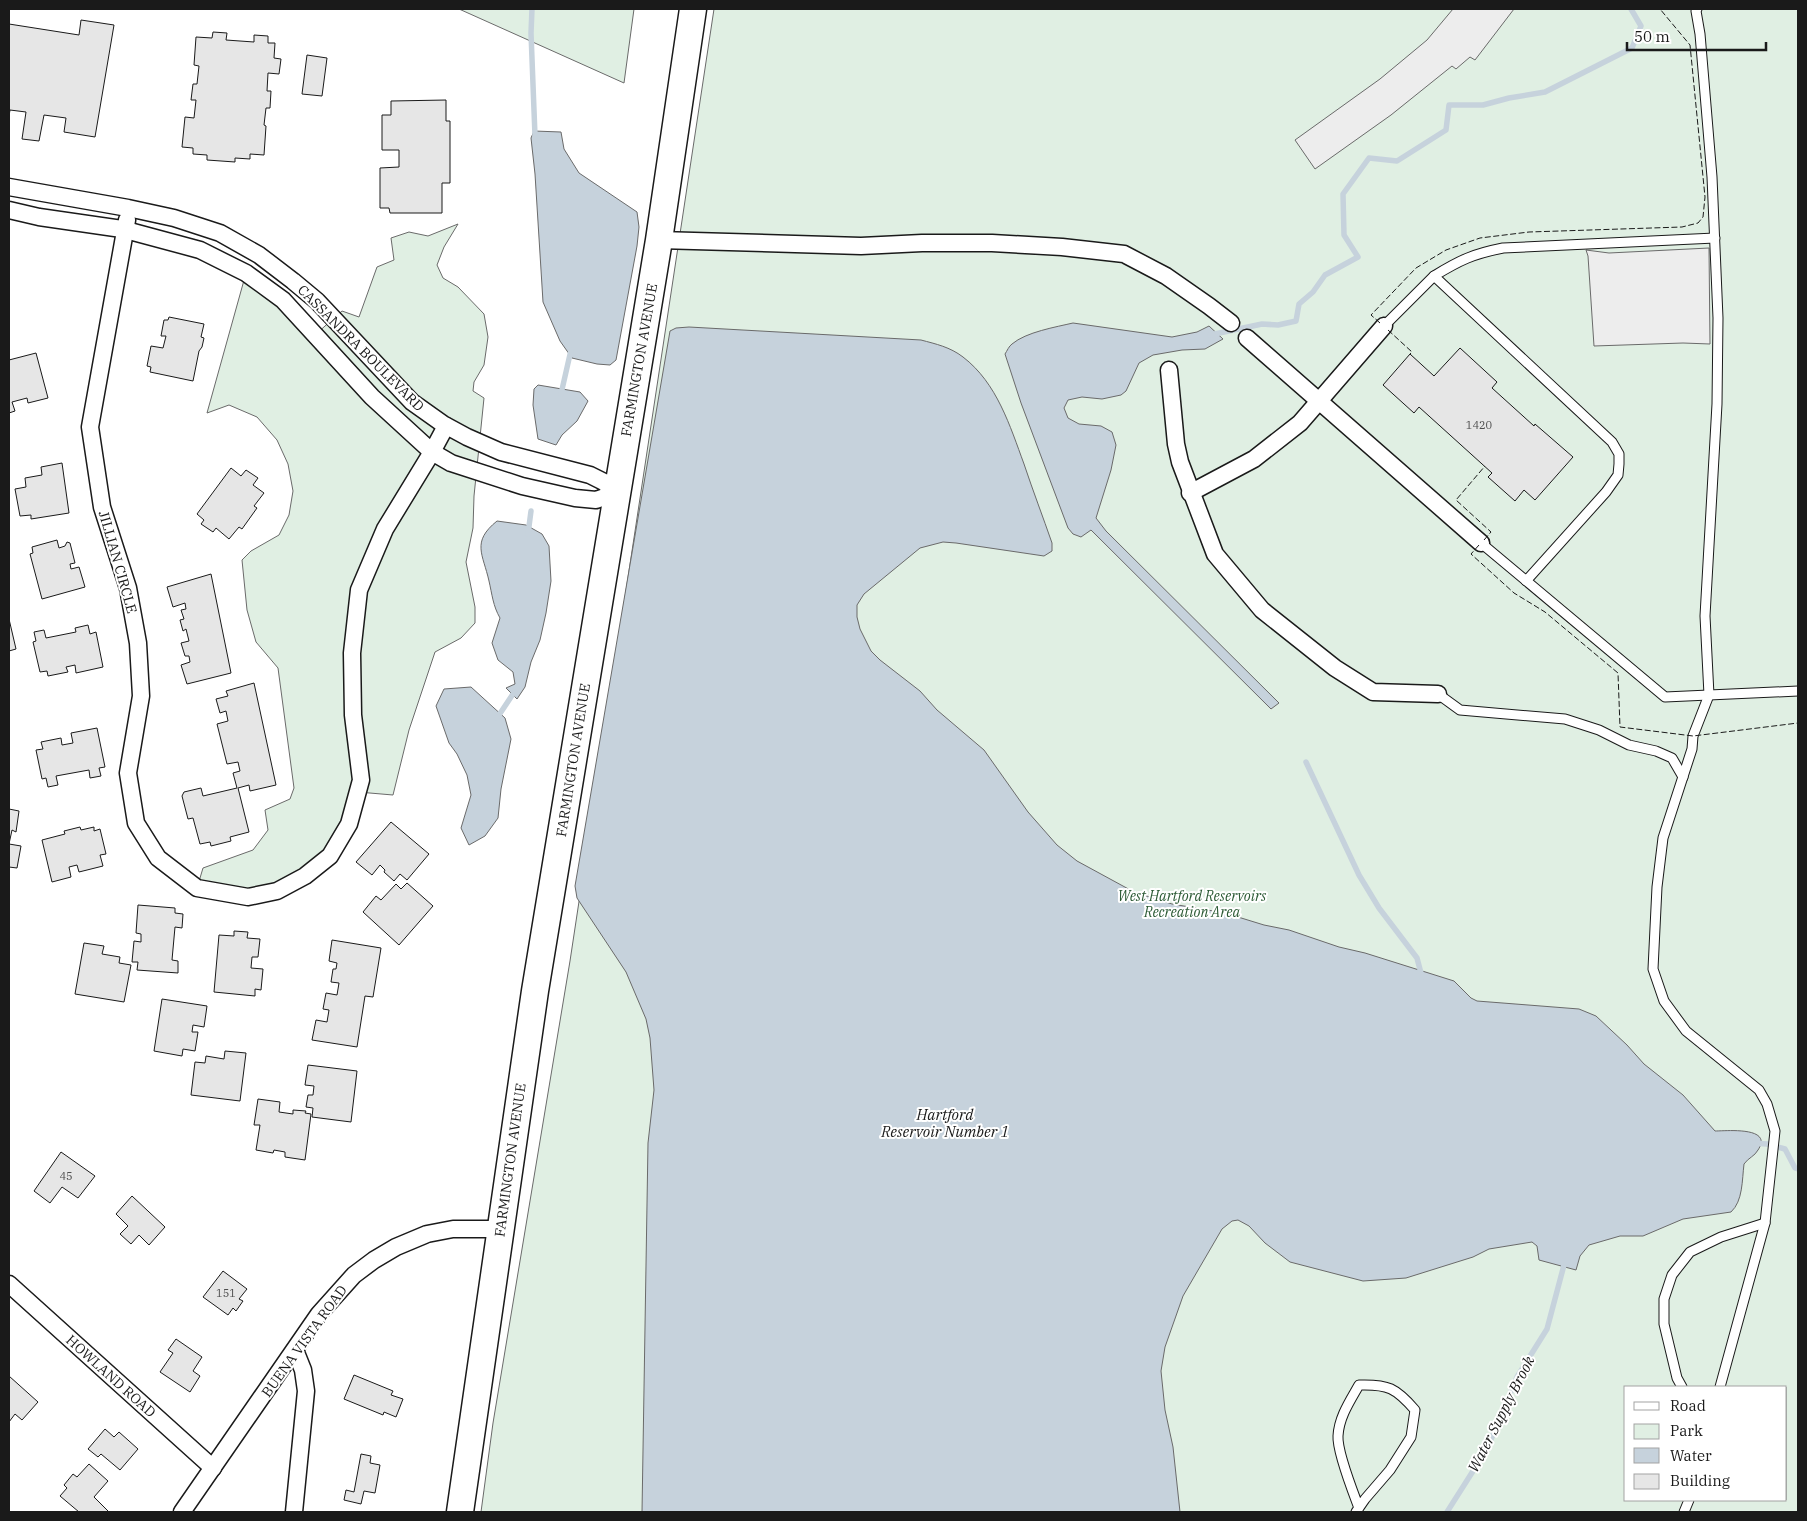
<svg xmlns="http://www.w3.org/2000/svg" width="1807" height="1521" viewBox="0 0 1807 1521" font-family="'IBM Plex Serif',serif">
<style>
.green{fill:#e0efe3;stroke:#6a6a6a;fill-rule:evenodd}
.parking{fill:#ededed;stroke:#6a6a6a}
.water{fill:#c6d2dc;stroke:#6a6a6a}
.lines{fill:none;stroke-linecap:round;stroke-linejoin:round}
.stream{stroke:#c6d2dc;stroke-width:5.5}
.building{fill:#e6e6e6;stroke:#1a1a1a}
.service-casing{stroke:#1a1a1a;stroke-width:11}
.minor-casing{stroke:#1a1a1a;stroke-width:19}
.primary-casing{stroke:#1a1a1a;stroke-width:29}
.service{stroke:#fff;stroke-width:9}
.minor{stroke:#fff;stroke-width:16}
.primary{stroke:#fff;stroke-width:26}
.fence{stroke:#1a1a1a;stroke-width:1;stroke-dasharray:6 2.5;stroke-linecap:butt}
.labels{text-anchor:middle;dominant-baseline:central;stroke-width:4;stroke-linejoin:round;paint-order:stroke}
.number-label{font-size:11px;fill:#4d4d4d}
.street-label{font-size:14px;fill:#1a1a1a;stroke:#fff}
.park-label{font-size:14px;font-style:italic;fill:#2b5a34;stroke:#fff}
.water-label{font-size:15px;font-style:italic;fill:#1a1a1a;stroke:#fff}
</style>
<rect width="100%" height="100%" fill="#fff"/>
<g class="green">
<polygon points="459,9 634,9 624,83"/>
<path d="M714 9H1798V1512H481L493 1423 570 961ZM1626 1387H1786V1500H1626Z"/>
<polygon points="458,224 444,247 437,265 443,278 458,287 484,314 488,337 484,365 474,382 473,391 484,398 474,496 473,528 466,562 475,607 475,623 461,638 435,652 409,730 393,795 358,792 330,856 277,891 197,888 203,868 253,850 268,830 265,810 290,799 294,788 278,668 256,642 247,610 242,560 251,551 279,535 289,515 293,491 288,464 277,440 257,417 229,405 207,413 246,273 316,334 342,311 359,317 377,267 394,260 391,238 409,232 428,236"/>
</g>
<g class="parking">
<polygon points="1453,9 1514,9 1475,60 1470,57 1456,69 1452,66 1391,115 1315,169 1295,140 1380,79 1427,40"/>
<polygon points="1709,248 1710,344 1683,343 1594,346 1588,256 1586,250 1609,253"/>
</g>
<g class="water">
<polygon points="534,131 561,132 564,149 579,173 637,212 639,227 637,246 616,360 610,365 597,364 572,358 560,341 543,302 535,174 531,138"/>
<path d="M1073 323 1172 337 1197 332 1209 326 1223 339 1205 349 1182 350 1153 355 1139 363 1126 391 1121 395 1102 399 1082 397 1068 400 1064 408 1068 418 1079 424 1101 426 1112 432 1116 445 1111 470 1096 518 1106 531 1279 703 1271 709 1091 530 1081 537 1073 534 1068 528 1021 403 1005 354C1007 351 1009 346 1012 344 1026 332 1056 327 1073 323Z"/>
<path d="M689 327 921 340C936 344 950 347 963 357 997 383 1010 426 1024 464 1033 491 1043 517 1052 543V551L1044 556 956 543 943 542 920 548 864 594 857 605V617L860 629 871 651 880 660 920 691 937 710 984 750 1028 812 1057 845 1077 861 1134 892 1172 904 1225 913 1264 925 1289 930 1339 947 1365 953 1454 981 1471 998 1477 1001 1579 1009 1596 1016 1627 1045 1644 1064 1683 1095 1715 1131C1725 1131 1774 1126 1758 1150 1755 1156 1748 1158 1744 1164 1742 1180 1743 1201 1731 1212L1683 1219 1643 1236H1620L1589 1245 1580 1256 1576 1270 1539 1260 1537 1246 1532 1242 1489 1249 1473 1257 1406 1278 1363 1281 1290 1262 1265 1243 1249 1226 1238 1220 1232 1221 1222 1229 1183 1296 1165 1347 1161 1371 1165 1410 1173 1447 1180 1512H642L648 1143 654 1090 650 1038 646 1019 626 972 577 898 575 886 670 331 676 328Z"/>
<polygon points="538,385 580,392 588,401 577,421 562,435 556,445 538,439 533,405 534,389"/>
<path d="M497 521 526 525 542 534 549 546 551 581 546 613 540 640 531 662 525 687 517 699 506 688 515 684 513 672 498 660 492 643 500 618C493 606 492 594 489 581 483 554 471 542 497 521Z"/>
<polygon points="471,687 505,718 511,739 501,789 498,818 485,836 469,845 461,828 471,795 467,775 457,754 449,743 436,706 444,689"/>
</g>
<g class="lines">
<g class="stream">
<polyline points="532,9 531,33 535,136"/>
<polyline points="1210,335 1262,324 1278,325 1296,321 1299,304 1313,292 1325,275 1358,257 1344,235 1343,194 1369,158 1397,161 1446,130 1449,105 1483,105 1509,98 1545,92 1632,48 1641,26 1631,9"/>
<polyline points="561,394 571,350"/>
<polyline points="528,534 531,511"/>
<polyline points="497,718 517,688"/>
<polyline points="1306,762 1359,875 1379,908 1417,958 1422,977"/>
<polyline points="1753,1143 1767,1144 1785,1149 1795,1168 1798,1169"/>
<polyline points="1447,1512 1487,1449 1517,1377 1547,1329 1564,1265 1568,1260"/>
</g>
</g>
<g class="building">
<polygon points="81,20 114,25 95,137 64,132 66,118 44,115 39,141 22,139 26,112 10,110 9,116 9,24 79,35"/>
<polygon points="213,32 227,33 226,40 254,42 254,35 268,36 268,43 275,43 274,58 281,59 279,74 268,73 267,91 271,91 270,108 266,108 264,125 266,126 264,155 250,154 250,159 235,158 235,162 207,160 207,155 193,154 193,148 182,147 185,117 194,118 196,100 191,100 193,84 197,84 199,66 194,65 196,37 212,38"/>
<polygon points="307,55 327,58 322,96 302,94"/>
<polygon points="446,100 446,121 450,121 450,183 442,183 442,213 390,213 389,208 380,208 380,168 399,167 399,150 382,150 382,115 391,115 391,101"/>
<polygon points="169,317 204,324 201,337 204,338 202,347 199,351 193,381 150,372 151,367 147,366 151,346 163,348 166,336 161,336 164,320 168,320"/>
<polygon points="1460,348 1497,382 1492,388 1534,426 1535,424 1573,457 1535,500 1524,490 1515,501 1488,477 1492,473 1419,407 1414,413 1383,385 1410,354 1434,376"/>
<polygon points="36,353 48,398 28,403 27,398 12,402 15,411 9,413 9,360"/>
<polygon points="62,463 69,513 31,519 31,515 20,516 15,489 26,487 25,478 42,475 41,467"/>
<polygon points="231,468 241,476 246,470 258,478 253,485 264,493 254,506 257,508 242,529 239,527 229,539 216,528 213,532 201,524 204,520 197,514"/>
<polygon points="57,540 59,548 65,546 67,542 70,543 75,563 70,564 71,569 79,567 85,587 42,599 30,554 33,553 32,547"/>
<polygon points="211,574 231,673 187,684 181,665 190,662 189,656 185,656 181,643 189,641 186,629 183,631 180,620 184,619 181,610 186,609 185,603 173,607 167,587"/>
<polygon points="9,619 16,649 9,651"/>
<polygon points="88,625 90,634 96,632 103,667 76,673 75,665 66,667 68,672 48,676 47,671 40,672 33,642 36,641 34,632 44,630 46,638 76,632 75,628"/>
<polygon points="254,683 276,785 250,791 249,785 238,788 249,832 230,837 231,841 211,846 210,842 200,844 193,818 188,819 182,796 184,792 201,788 203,796 237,788 233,773 240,771 238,762 227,764 217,724 228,721 226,711 220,713 216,699 228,696 226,691"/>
<polygon points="97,728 105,767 99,768 101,776 90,778 89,770 56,776 58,785 48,787 46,778 42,779 36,750 43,749 41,742 61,738 62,745 73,743 71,733"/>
<polygon points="9,809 19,811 16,832 12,830 9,844 21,846 17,868 9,867"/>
<polygon points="391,822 429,854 407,880 400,874 394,881 384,872 385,870 380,865 372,875 356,862"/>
<polygon points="80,827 81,830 94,827 94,831 100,829 106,854 100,855 103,866 79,872 77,865 69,867 71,877 52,882 42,840 65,834 64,831"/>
<polygon points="407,883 433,906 399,945 363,912 376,896 381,900 396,884 401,889"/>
<polygon points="138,905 175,908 175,913 183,914 182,928 175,927 172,960 178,961 178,973 137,970 138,962 132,962 134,941 141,942 141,934 136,933"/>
<polygon points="234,931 248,932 247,938 260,939 258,957 252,957 251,968 263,969 261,990 255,989 255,996 214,992 219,935 234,936"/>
<polygon points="332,940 381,948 373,997 365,996 357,1047 312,1040 316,1020 327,1022 329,1010 323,1009 326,993 337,995 339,983 331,982 333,969 336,969 337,963 329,961"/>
<polygon points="84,943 104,946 102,954 120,957 119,963 131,965 124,1002 75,994"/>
<polygon points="162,999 207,1006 204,1027 193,1025 192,1032 198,1032 195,1051 183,1049 182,1056 154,1051"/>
<polygon points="225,1051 246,1053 240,1101 191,1095 195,1062 205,1063 206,1056 224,1059"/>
<polygon points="308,1065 357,1071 351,1122 312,1117 313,1108 306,1107 308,1095 313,1095 314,1086 305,1085"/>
<polygon points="258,1099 280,1102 279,1112 293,1114 293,1110 306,1111 305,1113 311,1114 305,1160 285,1157 285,1152 274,1150 273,1153 256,1150 260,1125 254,1125"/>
<polygon points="61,1152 95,1176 78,1198 62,1187 50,1203 34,1191"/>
<polygon points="132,1196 165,1227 149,1245 139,1235 131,1244 120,1234 128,1226 116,1214"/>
<polygon points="223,1271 247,1289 239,1299 243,1301 236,1311 233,1308 228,1315 203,1297"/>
<polygon points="176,1339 202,1357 193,1371 200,1376 190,1392 160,1372 173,1353 168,1350"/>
<polygon points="354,1375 393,1391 391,1395 403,1399 396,1417 384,1412 383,1415 344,1399"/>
<polygon points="9,1376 38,1402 22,1420 15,1414 9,1422"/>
<polygon points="105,1429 114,1437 119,1432 138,1449 120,1470 101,1454 98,1457 88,1449"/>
<polygon points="361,1454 371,1456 370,1463 380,1465 375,1493 364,1491 361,1504 344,1500 346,1490 354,1492"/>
<polygon points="89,1464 108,1481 94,1497 109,1512 79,1512 60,1496 67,1488 64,1485 73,1474 77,1477"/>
</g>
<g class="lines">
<defs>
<g id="service">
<polyline points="1697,9 1696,11 1700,34 1712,177 1718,318 1717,404 1705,616 1709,695 1693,736 1692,749 1663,838 1657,887 1653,969 1664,1001 1686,1031 1759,1090 1767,1104 1775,1131 1765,1223 1720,1387"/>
<polyline points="1384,326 1434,276"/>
<polyline points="1481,543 1665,697 1798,691"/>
<path d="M1526 581 1606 492 1618 475 1619 464V454L1612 442 1434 276C1460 260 1473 254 1503 248L1715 238"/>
<polyline points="1438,694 1460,710 1565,719 1599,730 1629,745 1656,751 1672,758 1683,777"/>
<polyline points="1682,1387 1677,1378 1664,1324 1664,1299 1672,1275 1690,1252 1721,1237 1765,1223"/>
<path d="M1356 1512 1365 1499 1390 1470 1411 1437 1415 1410C1396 1388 1388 1384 1359 1385 1350 1401 1339 1417 1338 1436 1337 1452 1353 1492 1359 1508"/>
<polyline points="1684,1512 1689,1500"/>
</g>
<g id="minor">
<polyline points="9,187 128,208 174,218 220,233 259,255 293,281 317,301 412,402 443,424 467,437 501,452 590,475 604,482 616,493 596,500 575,498 522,486 451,463 432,452 372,397 283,300 246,273 200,250 122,229 39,217 9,210"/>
<polyline points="127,220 90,427 102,507 128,588 138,643 141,696 128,773 136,823 158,858 197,888 248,897 277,891 305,876 330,856 349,824 361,780 353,715 352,653 359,590 385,529 432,452 446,426"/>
<polyline points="659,240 861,246 922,243 992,243 1062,247 1124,254 1166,276 1209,306 1231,323"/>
<polyline points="1247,338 1481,543"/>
<polyline points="1169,370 1176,444 1180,462 1215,554 1262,610 1335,668 1373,692 1438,694"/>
<polyline points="1190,493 1254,459 1300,423 1384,326"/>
<polyline points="9,1284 213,1468"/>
<polyline points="182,1512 319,1314 354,1275 374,1260 396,1247 427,1234 453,1229 500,1229"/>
<polyline points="294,1512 306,1391 303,1370 295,1350"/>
</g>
<polyline id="primary" points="460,1512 535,991 659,240 693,9"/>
</defs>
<use href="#service" class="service-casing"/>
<use href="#minor" class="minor-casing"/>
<use href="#primary" class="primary-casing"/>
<use href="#service" class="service"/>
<use href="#minor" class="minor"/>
<use href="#primary" class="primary"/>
<g class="fence">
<polyline points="1380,323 1371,315 1416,268 1446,250 1480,238 1529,232 1682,227 1698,223 1703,217 1705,197 1690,45 1660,9"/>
<polyline points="1388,330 1412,352 1410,354"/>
<polyline points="1484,540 1491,532 1456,500 1485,466"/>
<polyline points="1479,545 1471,554 1514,593 1545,612 1618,673 1620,727 1693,736 1798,723"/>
</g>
</g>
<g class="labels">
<g class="number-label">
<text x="1479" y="425">1420</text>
<text x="66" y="1176">45</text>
<text x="226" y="1293">151</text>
</g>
<g class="street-label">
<text transform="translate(361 348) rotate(45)">CASSANDRA BOULEVARD</text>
<text transform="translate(639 360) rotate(-80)">FARMINGTON AVENUE</text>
<text transform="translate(118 562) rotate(74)">JILLIAN CIRCLE</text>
<text transform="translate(573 760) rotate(-81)">FARMINGTON AVENUE</text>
<text transform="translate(510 1160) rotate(-82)">FARMINGTON AVENUE</text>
<text transform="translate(304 1341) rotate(-54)">BUENA VISTA ROAD</text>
<text transform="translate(111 1376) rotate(42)">HOWLAND ROAD</text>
</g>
<g class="park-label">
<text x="1192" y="896">West Hartford Reservoirs<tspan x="1192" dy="16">Recreation Area</tspan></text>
</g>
<g class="water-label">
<text x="945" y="1114">Hartford<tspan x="945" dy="17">Reservoir Number 1</tspan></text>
<text transform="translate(1501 1414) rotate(-63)">Water Supply Brook</text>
</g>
</g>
<rect width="1807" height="1521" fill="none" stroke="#1a1a1a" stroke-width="20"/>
<rect x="1624" y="1386" width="162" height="115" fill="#ffffff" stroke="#a3a3a3"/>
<rect x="1634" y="1402" width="25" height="8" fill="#ffffff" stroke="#a3a3a3"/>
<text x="1670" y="1411" font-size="15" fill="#1a1a1a">Road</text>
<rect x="1634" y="1424" width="25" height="15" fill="#e0efe3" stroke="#a3a3a3"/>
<text x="1670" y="1436" font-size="15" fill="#1a1a1a">Park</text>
<rect x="1634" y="1448" width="25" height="15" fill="#c6d2dc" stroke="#a3a3a3"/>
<text x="1670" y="1461" font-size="15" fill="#1a1a1a">Water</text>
<rect x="1634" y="1474" width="25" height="15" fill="#e6e6e6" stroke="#a3a3a3"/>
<text x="1670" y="1486" font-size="15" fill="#1a1a1a">Building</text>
<path d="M1627 42v8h139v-8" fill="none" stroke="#1a1a1a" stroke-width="2.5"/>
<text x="1634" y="42" font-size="15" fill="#1a1a1a" stroke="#ffffff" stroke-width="4" paint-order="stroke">50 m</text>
</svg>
